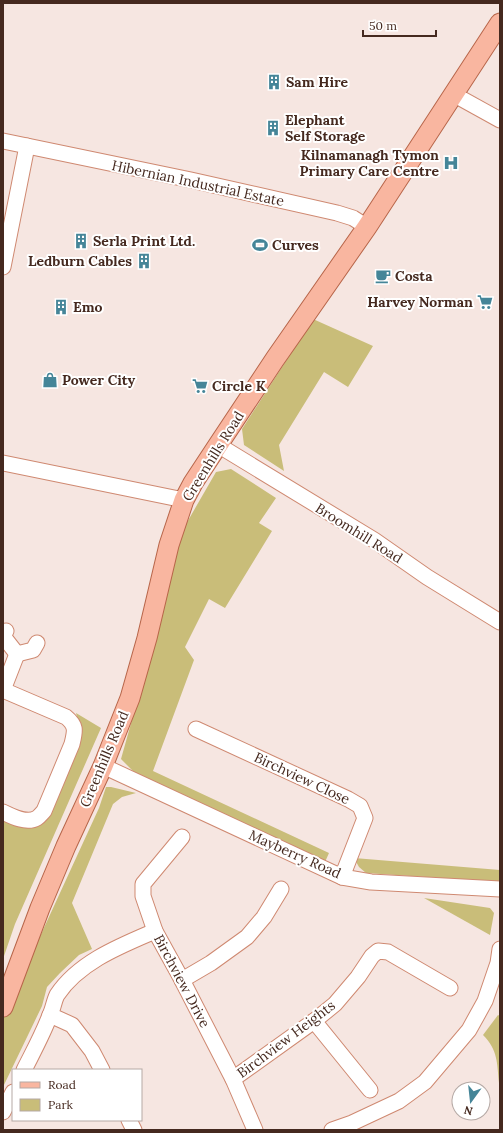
<svg xmlns="http://www.w3.org/2000/svg" width="503" height="1133" viewBox="0 0 503 1133" font-family="Lora,serif">
<style>
.green{fill:#c9bd79}
.lines{fill:none;stroke-linecap:round;stroke-linejoin:round}
.minor-casing{stroke:#cf8971;stroke-width:17}
.major-casing{stroke:#b76549;stroke-width:21}
.minor{stroke:#fff;stroke-width:15}
.major{stroke:#f9b6a0;stroke-width:19}
.labels{text-anchor:middle;dominant-baseline:central;stroke-width:4;stroke-linejoin:round;paint-order:stroke}
.poi-label{font-size:14px;font-weight:bold;fill:#45291f;stroke:#fff;text-anchor:start}
.street-label{font-size:14px;fill:#45291f;stroke:#fff}
</style>
<rect width="100%" height="100%" fill="#f6e6e1"/>
<g class="green">
<polygon points="313,319 373,346 348,387 324,372 279,445 284,471 244,445 242,429"/>
<polygon points="231,469 276,498 259,523 272,531 225,608 209,599 185,647 194,660 153,771 329,853 325,862 135,773 121,759 144,677 182,531 216,472"/>
<polygon points="76,713 101,728 15,924 3,959 3,817 29,825 78,721"/>
<polygon points="106,787 111,787 136,793 122,797 113,804 72,903 92,949 79,955 60,973 47,987 42,1006 3,1087 3,1017 99,808"/>
<polygon points="354,858 500,870 500,882 366,873 359,867"/>
<polygon points="424,898 490,908 494,913 490,935"/>
<path d="M498 1015 500 1016V1085L499 1083C497 1063 498 1050 483 1035Z"/>
</g>
<g class="lines">
<defs>
<g id="minor">
<polyline points="453,94 500,120"/>
<polyline points="3,141 191,180 337,213 353,218 367,227"/>
<polyline points="3,267 27,146"/>
<polyline points="218,445 374,540 427,577 500,622"/>
<polyline points="3,463 184,500"/>
<polyline points="6,631 3,636 17,654 33,650 37,643"/>
<path d="M3 690 66 717C77 726 75 731 72 744L44 811C42 813 40 816 37 818 27 824 13 817 3 812"/>
<polyline points="3,690 17,654"/>
<polyline points="196,729 348,799 360,806 365,818 342,877"/>
<polyline points="103,766 342,877 371,882 500,889"/>
<polyline points="182,837 143,884 143,896 155,931 182,980 233,1079 255,1130"/>
<polyline points="182,980 211,963 247,937 264,917 281,889"/>
<polyline points="50,1015 72,1025 92,1051 102,1070"/>
<polyline points="314,1021 370,1090"/>
<path d="M24 1070C33 1052 43 1034 50 1015 53 1009 54 1001 57 995 79 962 120 946 155 931"/>
<polyline points="233,1079 314,1021 335,1004 358,977 372,956 378,951 388,952 450,988"/>
<polyline points="3,1112 13,1092"/>
<polyline points="129,1120 134,1130"/>
<polyline points="332,1130 352,1123 399,1101 425,1082 469,1030 485,1001 498,963 500,949"/>
</g>
<polyline id="major" points="3,1007 40,908 66,846 103,766 130,698 147,638 169,545 184,500 193,483 218,445 275,359 367,227 500,23"/>
</defs>
<use href="#minor" class="minor-casing"/>
<use href="#major" class="major-casing"/>
<use href="#minor" class="minor"/>
<use href="#major" class="major"/>
</g>
<defs>
<symbol id="building-bare" viewBox="-9 -9 18 18"><path d="M-4-6H4V6H1V3H-1V6H-4ZM-2.5-4.3h1.7v1.8h-1.7ZM.8-4.3h1.7v1.8H.8ZM-2.5-1h1.7V.8h-1.7ZM.8-1h1.7V.8H.8Z" fill="#458598" stroke="#fff" stroke-width="2.5" paint-order="stroke"/></symbol>
<symbol id="hospital-bare" viewBox="-9 -9 18 18"><path d="M-5-5h3v3.5h4V-5h3V5h-3V1.5h-4V5h-3Z" fill="#458598" stroke="#fff" stroke-width="2.5" paint-order="stroke"/></symbol>
<symbol id="stadium-bare" viewBox="-9 -9 18 18"><path d="M0-5a6.5 5 0 1 0 0 10a6.5 5 0 1 0 0-10ZM-3.5-1.8h7v3.6h-7Z" fill="#458598" stroke="#fff" stroke-width="2.5" paint-order="stroke"/></symbol>
<symbol id="cafe-bare" viewBox="-9 -9 18 18"><path d="M-5.5-4.5H6V0H3Q3 3.5 0 3.5H-2.5Q-5.5 3.5-5.5 0ZM3-3.2v2h1.7v-2ZM-6 4.5H4V6H-6Z" fill="#458598" stroke="#fff" stroke-width="2.5" paint-order="stroke"/></symbol>
<symbol id="supermarket-bare" viewBox="-9 -9 18 18"><path d="M-6-5.5h2.5l.6 2H6L4.5 2H-2.5L-4.4-4H-6ZM-1.5 3.2a1.3 1.3 0 1 0 .1 0ZM3 3.2a1.3 1.3 0 1 0 .1 0Z" fill="#458598" stroke="#fff" stroke-width="2.5" paint-order="stroke"/></symbol>
<symbol id="shop-bare" viewBox="-9 -9 18 18"><path d="M-5-2.5h2.3a2.7 3.5 0 0 1 5.4 0H5L5.5 6h-11ZM-1.5-2.5h3a1.5 2.3 0 0 0-3 0Z" fill="#458598" stroke="#fff" stroke-width="2.5" paint-order="stroke"/></symbol>
</defs>
<g fill-rule="evenodd">
<use href="#building-bare" x="263" y="71" width="22" height="22"/>
<use href="#building-bare" x="262" y="117" width="22" height="22"/>
<use href="#hospital-bare" x="440" y="152" width="22" height="22"/>
<use href="#building-bare" x="70" y="230" width="22" height="22"/>
<use href="#stadium-bare" x="249" y="234" width="22" height="22"/>
<use href="#building-bare" x="133" y="250" width="22" height="22"/>
<use href="#cafe-bare" x="372" y="265" width="22" height="22"/>
<use href="#supermarket-bare" x="474" y="291" width="22" height="22"/>
<use href="#building-bare" x="50" y="296" width="22" height="22"/>
<use href="#shop-bare" x="39" y="369" width="22" height="22"/>
<use href="#supermarket-bare" x="189" y="375" width="22" height="22"/>
</g>
<g class="labels">
<g class="poi-label">
<text x="286" y="82">Sam Hire</text>
<text x="285" y="120">Elephant<tspan x="285" dy="16">Self Storage</tspan></text>
<text x="439" y="155" text-anchor="end">Kilnamanagh Tymon<tspan x="439" dy="16">Primary Care Centre</tspan></text>
<text x="93" y="241">Serla Print Ltd.</text>
<text x="272" y="245">Curves</text>
<text x="132" y="261" text-anchor="end">Ledburn Cables</text>
<text x="395" y="276">Costa</text>
<text x="473" y="302" text-anchor="end">Harvey Norman</text>
<text x="73" y="307">Emo</text>
<text x="62" y="380">Power City</text>
<text x="212" y="386">Circle K</text>
</g>
<g class="street-label">
<text transform="translate(198 183) rotate(12)">Hibernian Industrial Estate</text>
<text transform="translate(213 456) rotate(-58)">Greenhills Road</text>
<text transform="translate(359 533) rotate(32)">Broomhill Road</text>
<text transform="translate(104 759) rotate(-67)">Greenhills Road</text>
<text transform="translate(302 778) rotate(25)">Birchview Close</text>
<text transform="translate(295 854) rotate(24)">Mayberry Road</text>
<text transform="translate(182 981) rotate(62)">Birchview Drive</text>
<text transform="translate(286 1039) rotate(-37)">Birchview Heights</text>
</g>
</g>
<rect width="503" height="1133" fill="none" stroke="#45291f" stroke-width="8"/>
<rect x="12" y="1069" width="130" height="52" fill="#ffffff" stroke="#b5a9a5"/>
<rect x="20" y="1082" width="20" height="6" fill="#f9b6a0" stroke="#b5a9a5"/>
<text x="48" y="1089" font-size="12" fill="#45291f">Road</text>
<rect x="20" y="1099" width="20" height="12" fill="#c9bd79" stroke="#b5a9a5"/>
<text x="48" y="1109" font-size="12" fill="#45291f">Park</text>
<g transform="translate(471 1101) rotate(195)"><circle r="19" fill="#ffffff" stroke="#b5a9a5"/>
<path d="M0-3L7 15L0 10L-7 15Z" fill="#458598"/>
<text y="-6" font-size="11" font-weight="bold" text-anchor="middle" fill="#45291f">N</text>
</g>
<path d="M363 30v6h73v-6" fill="none" stroke="#45291f" stroke-width="2"/>
<text x="369" y="30" font-size="12" fill="#45291f" stroke="#ffffff" stroke-width="3" paint-order="stroke">50 m</text>
</svg>
